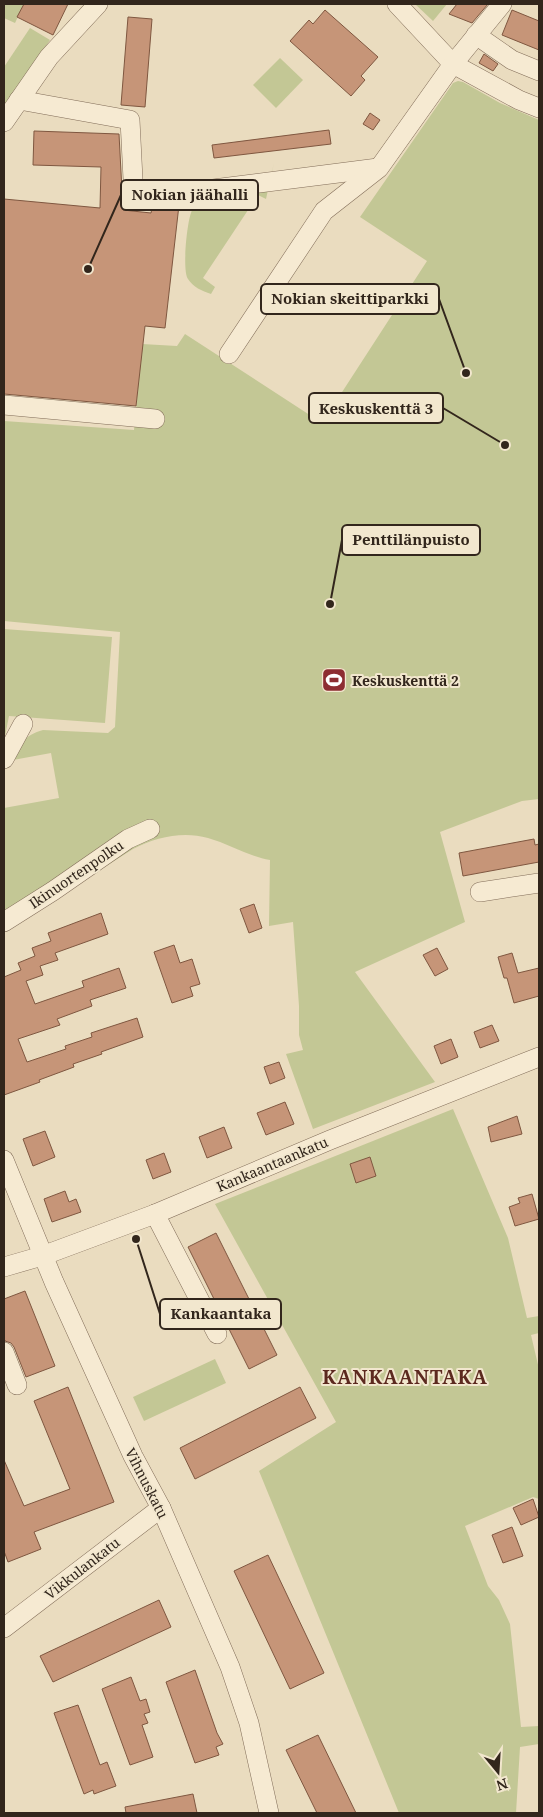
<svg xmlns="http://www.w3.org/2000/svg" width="543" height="1817" viewBox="0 0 543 1817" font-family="'Noto Serif',serif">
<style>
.green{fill:#c3c795}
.building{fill:#c69578;stroke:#7f5740}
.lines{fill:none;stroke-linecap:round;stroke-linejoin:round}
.minor-casing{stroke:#826d59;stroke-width:20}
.minor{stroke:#f6ead2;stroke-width:19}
.labels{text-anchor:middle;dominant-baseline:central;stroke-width:4;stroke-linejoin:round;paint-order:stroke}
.poi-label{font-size:14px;font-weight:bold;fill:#32261c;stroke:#f2e7ce;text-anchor:start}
.street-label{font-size:14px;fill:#32261c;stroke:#f2e7ce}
.district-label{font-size:19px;font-weight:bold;letter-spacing:1px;fill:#5c291f;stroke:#f2e7ce}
.leader{fill:none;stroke:#32261c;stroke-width:2}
.callout-dot{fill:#32261c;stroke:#f2e7ce;stroke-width:2}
.callout{fill:#f2e7ce;stroke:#32261c;stroke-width:2}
.callout-label{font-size:15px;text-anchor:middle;font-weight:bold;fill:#32261c}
</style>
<rect width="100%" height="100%" fill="#eadcbf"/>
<g class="green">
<polygon points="4,4 24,4 15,23 4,18"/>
<polygon points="415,4 447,4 433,21"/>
<polygon points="30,28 50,40 4,108 4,67"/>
<polygon points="280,58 303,80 276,108 253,85"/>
<path d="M458 81 463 82 500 103 539 120V799L522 801 440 832 465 922 355 972 435 1082 313 1129 286 1054 303 1050 299 1035V1006L293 922 269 926 270 860C248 856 229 844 208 838 183 831 156 837 133 849L4 931V808L59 798 51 753 13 760C20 743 25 735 43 730L108 733 115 727 120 632 4 621V421L134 430 142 344 177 346 185 334 322 423 427 261 360 217 451 86 453 83Z"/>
<path d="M274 163 266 199 258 195 203 278 215 287 211 294C202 291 193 287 188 279 182 271 187 223 191 213 193 206 198 202 204 198L268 188Z"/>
<polygon points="4,629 112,637 105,723 9,716 4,741"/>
<polygon points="453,1109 508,1238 527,1318 539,1316 539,1333 531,1335 539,1369 539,1499 533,1497 465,1526 488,1586 499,1600 510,1624 521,1727 539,1726 539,1744 520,1747 516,1813 399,1813 259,1471 336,1422 215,1204"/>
<polygon points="215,1359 226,1383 144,1421 133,1397"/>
</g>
<g class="building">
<polygon points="24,4 68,4 53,35 17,17"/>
<polygon points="457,4 488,4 472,23 449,14"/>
<polygon points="325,10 378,57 361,76 365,80 351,96 290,41 309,20 313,24"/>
<polygon points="512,10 539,21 539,50 502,35"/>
<polygon points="128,17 152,19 145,107 121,105"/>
<polygon points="484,54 498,64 493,71 479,63"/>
<polygon points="370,113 380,120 373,130 363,124"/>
<polygon points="329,130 331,144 214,158 212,145"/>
<polygon points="34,131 119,134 123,210 151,213 152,208 179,205 165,328 145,326 136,406 4,394 4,199 100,208 101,167 33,165"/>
<polygon points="534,839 535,845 539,844 539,862 463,876 459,853"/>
<polygon points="254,904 262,928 249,933 240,909"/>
<polygon points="101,913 108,934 55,953 58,960 40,966 43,975 26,981 35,1004 84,987 82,981 119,968 126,988 90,1000 92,1006 57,1019 60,1025 18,1039 27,1062 66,1049 65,1046 92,1037 91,1033 137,1018 143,1037 101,1052 102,1054 73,1064 74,1067 39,1080 40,1082 4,1095 4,977 21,970 18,963 35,956 32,948 51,941 48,933"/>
<polygon points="174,945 180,963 192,959 200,984 190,987 193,996 172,1003 154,952"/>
<polygon points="437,948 448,969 435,976 423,955"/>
<polygon points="512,953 518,973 539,968 539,996 514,1003 507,978 504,978 498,957"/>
<polygon points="492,1025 499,1041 480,1048 474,1032"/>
<polygon points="451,1039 458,1057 441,1064 434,1046"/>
<polygon points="279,1062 285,1078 270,1084 264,1067"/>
<polygon points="285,1102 294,1124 266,1135 257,1113"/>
<polygon points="517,1116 522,1134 491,1142 488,1127"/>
<polygon points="224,1127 232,1148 207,1158 199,1137"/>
<polygon points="45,1131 55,1157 33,1166 23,1139"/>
<polygon points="164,1153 171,1172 153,1179 146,1160"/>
<polygon points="370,1157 376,1176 356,1183 350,1164"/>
<polygon points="65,1191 69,1202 76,1199 81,1212 52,1222 44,1199"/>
<polygon points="532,1194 539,1219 515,1226 509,1207 520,1203 518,1198"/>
<polygon points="216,1233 277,1355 249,1369 188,1247"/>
<polygon points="25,1291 55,1366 26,1377 14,1347 11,1343 5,1341 4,1338 4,1299"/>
<polygon points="68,1387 114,1502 34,1532 41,1549 8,1562 4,1551 4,1460 24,1506 70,1489 34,1401"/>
<polygon points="300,1387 316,1418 195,1479 180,1448"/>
<polygon points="533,1499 539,1517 521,1525 513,1508"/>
<polygon points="512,1527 523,1556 503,1563 492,1535"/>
<polygon points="268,1555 324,1673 290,1689 234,1571"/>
<polygon points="159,1600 171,1627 53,1682 40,1656"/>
<polygon points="195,1670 217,1733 223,1744 216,1747 219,1755 195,1763 166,1682"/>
<polygon points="131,1677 140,1701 146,1699 150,1712 144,1714 148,1723 142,1725 153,1757 130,1765 102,1689"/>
<polygon points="78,1705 100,1765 107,1762 116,1786 94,1794 93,1790 84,1794 54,1713"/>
<polygon points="318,1735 356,1813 317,1813 286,1750"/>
<polygon points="193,1794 197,1813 126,1813 125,1807"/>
</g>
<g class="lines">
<defs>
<g id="minor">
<polyline points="397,4 453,64 519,100 539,108"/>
<polyline points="476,35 512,60 539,71"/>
<polyline points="19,100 130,120 134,199 378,168"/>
<polyline points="4,122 49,57 98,4"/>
<polyline points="229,354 324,211 379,168 453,64 502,4"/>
<polyline points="4,405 155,419"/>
<polyline points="4,759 23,724"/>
<polyline points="480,892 539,883"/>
<polyline points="4,922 53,891 128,839 150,829"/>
<polyline points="4,1160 54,1282 133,1456 161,1508 230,1667 249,1723 269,1813"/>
<polyline points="155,1214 217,1334"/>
<polyline points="4,1267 42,1256 155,1214 330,1140 539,1057"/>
<polyline points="4,1352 17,1385"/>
<polyline points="4,1628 161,1508"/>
</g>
</defs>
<use href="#minor" class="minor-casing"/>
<use href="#minor" class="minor"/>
</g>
<defs>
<symbol id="stadium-square" viewBox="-11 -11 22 22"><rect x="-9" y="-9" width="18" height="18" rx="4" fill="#8d2d31" stroke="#f2e7ce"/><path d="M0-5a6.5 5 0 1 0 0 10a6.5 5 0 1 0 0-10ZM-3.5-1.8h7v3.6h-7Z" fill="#fff"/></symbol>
</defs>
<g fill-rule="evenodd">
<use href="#stadium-square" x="320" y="666" width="28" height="28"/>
</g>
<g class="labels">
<g class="poi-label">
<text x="352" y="680">Keskuskenttä 2</text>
</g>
<g class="street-label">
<text transform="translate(76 874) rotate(-34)">Ikinuortenpolku</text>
<text transform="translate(272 1164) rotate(-23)">Kankaantaankatu</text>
<text transform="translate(147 1483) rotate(63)">Vihnuskatu</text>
<text transform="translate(82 1568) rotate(-38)">Vikkulankatu</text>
</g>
<g class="district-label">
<text x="405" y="1377">KANKAANTAKA</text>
</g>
</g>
<path class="leader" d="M88 269L121 195M466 373L439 299M505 445L443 408M330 604L342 540M136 1239L160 1314"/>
<g class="callout-dot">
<circle cx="88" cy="269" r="5"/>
<circle cx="466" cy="373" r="5"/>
<circle cx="505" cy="445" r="5"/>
<circle cx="330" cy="604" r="5"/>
<circle cx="136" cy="1239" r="5"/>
</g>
<g class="callout">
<rect x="121" y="180" width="137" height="30" rx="5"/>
<rect x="261" y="284" width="178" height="30" rx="5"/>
<rect x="309" y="393" width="134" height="30" rx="5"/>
<rect x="342" y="525" width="138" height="30" rx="5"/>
<rect x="160" y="1299" width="121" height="30" rx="5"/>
</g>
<g class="callout-label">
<text x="190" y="200">Nokian jäähalli</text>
<text x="350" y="304">Nokian skeittiparkki</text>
<text x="376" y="414">Keskuskenttä 3</text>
<text x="411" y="545">Penttilänpuisto</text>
<text x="221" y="1319">Kankaantaka</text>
</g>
<rect width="543" height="1817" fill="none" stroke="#32261c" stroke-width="10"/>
<g transform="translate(498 1772) rotate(162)" stroke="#f2e7ce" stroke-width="4" paint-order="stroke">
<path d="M0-4L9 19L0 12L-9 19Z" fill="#32261c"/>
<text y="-8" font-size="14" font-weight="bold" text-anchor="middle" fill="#32261c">N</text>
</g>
</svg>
